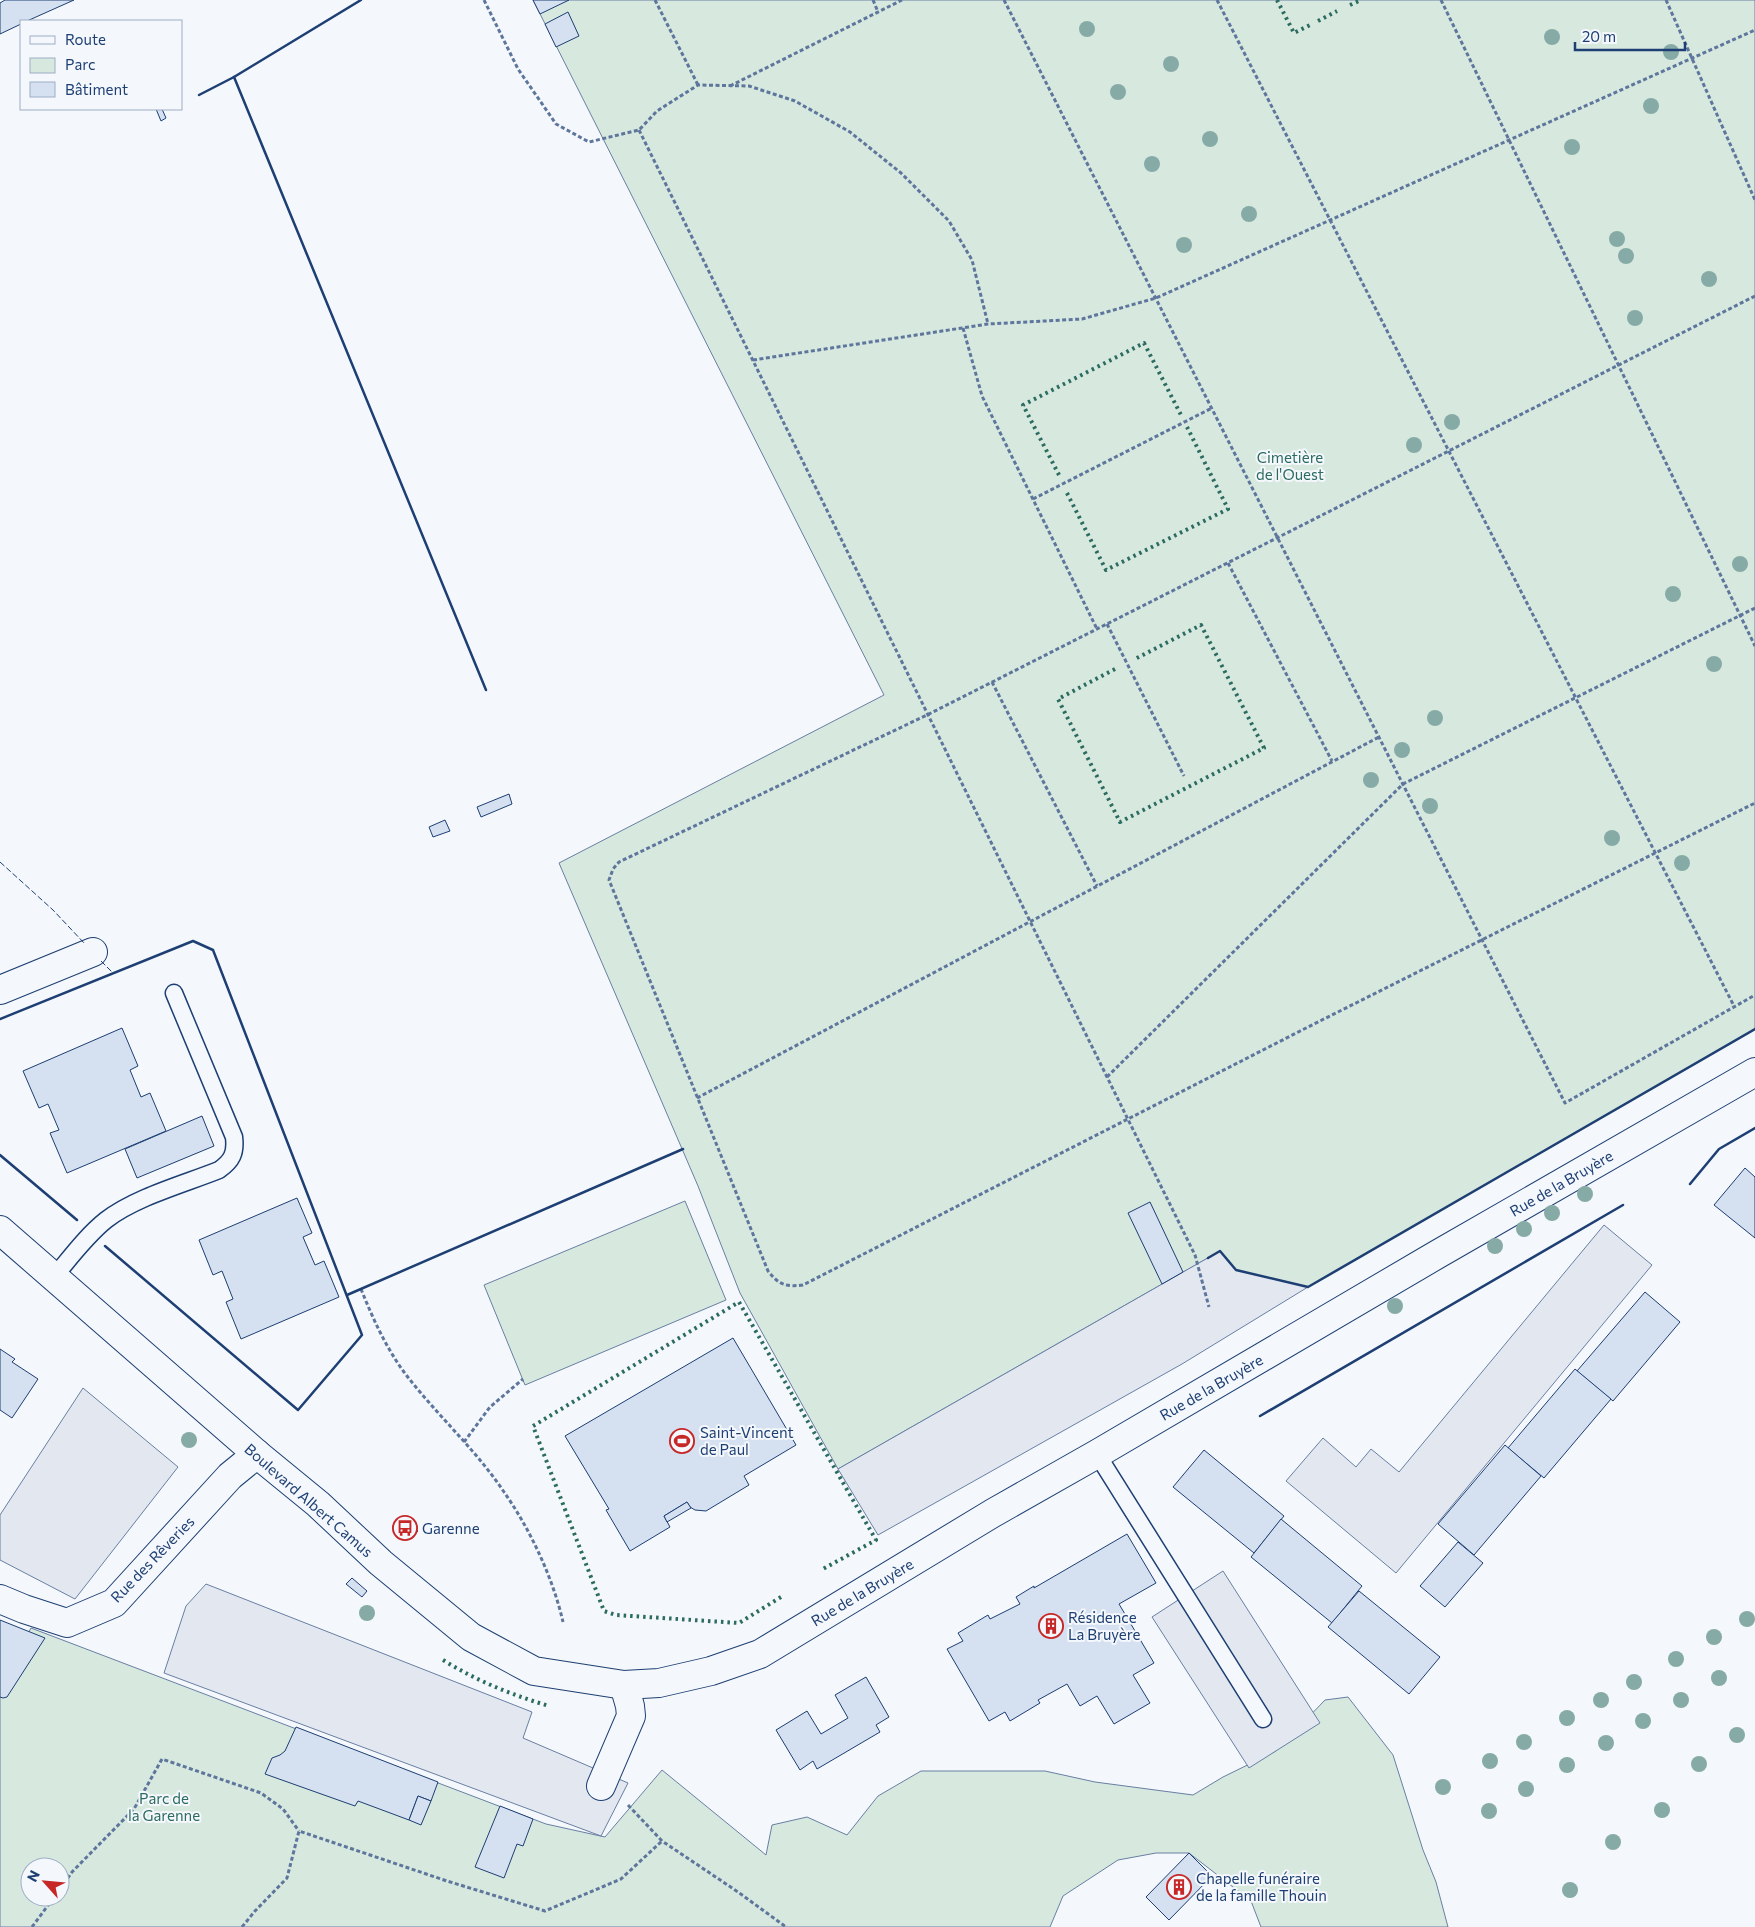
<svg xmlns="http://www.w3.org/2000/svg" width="1755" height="1927" viewBox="0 0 1755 1927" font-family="Commissioner,sans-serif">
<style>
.green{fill:#d7e8df;stroke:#687fa3;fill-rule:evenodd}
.parking{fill:#e3e8f0;stroke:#687fa3}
.building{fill:#d5e0f0;stroke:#1d3f73}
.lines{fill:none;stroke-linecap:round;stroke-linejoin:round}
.service-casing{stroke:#1d3f73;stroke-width:19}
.minor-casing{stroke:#1d3f73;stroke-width:30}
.path{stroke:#5e769c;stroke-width:3;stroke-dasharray:4 2.5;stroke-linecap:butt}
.service{stroke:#f4f7fb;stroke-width:16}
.minor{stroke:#f4f7fb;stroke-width:28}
.hedge{stroke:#2c6c60;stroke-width:4;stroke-dasharray:2.5 4;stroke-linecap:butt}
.fence{stroke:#1d3f73;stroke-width:1;stroke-dasharray:6 2.5;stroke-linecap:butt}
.wall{stroke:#1d3f73;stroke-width:2.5}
.tree{fill:#86aba6}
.labels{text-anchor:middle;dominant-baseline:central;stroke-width:4;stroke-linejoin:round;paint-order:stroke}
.park-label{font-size:15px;fill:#2c6c60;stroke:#f4f7fb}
.street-label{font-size:15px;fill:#1d3f73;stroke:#f4f7fb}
.poi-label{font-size:15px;fill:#1d3f73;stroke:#f4f7fb;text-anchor:start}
</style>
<rect width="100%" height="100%" fill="#f4f7fb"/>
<g class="green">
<polygon points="533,0 1755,0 1755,1029 1308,1287 1236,1270 1220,1251 838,1469 740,1293 698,1186 559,863 884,695"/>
<polygon points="685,1201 726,1300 525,1385 484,1285"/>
<path d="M31 1628 546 1824 605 1837 662 1770 766 1855 772 1825 807 1817 847 1835 878 1796 921 1771H1045L1095 1782 1193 1795 1223 1777 1276 1751 1325 1700 1348 1697 1393 1755 1423 1850 1436 1882 1448 1927H1261L1251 1901 1189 1853H1156L1118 1860 1063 1896 1050 1927H0V1684ZM30 1867H60V1897H30Z"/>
</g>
<g class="parking">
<polygon points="1604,1225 1652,1265 1396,1573 1286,1481 1323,1438 1356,1467 1371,1449 1399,1472"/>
<polygon points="1220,1251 1236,1270 1308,1287 1182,1364 878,1535 838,1469"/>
<polygon points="83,1388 178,1467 75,1599 0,1560 0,1515"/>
<polygon points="1223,1571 1320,1723 1249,1768 1152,1617"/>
<polygon points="206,1584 532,1712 523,1738 628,1783 601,1836 164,1673 186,1606"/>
</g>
<g class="building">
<polygon points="5,0 74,0 27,21 21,21 21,24 0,34 0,3"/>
<polygon points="533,0 569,0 540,14"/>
<polygon points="568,12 579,36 556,47 545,24"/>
<polygon points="156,109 162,109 166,118 161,121"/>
<polygon points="509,794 512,804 481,817 477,807"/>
<polygon points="445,820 450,831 433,837 429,827"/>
<polygon points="122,1028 138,1066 130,1070 141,1097 150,1093 166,1131 67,1173 50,1133 59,1130 48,1104 39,1108 23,1071"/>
<polygon points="202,1116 214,1146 137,1178 125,1149"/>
<polygon points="1745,1168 1755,1177 1755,1238 1714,1205"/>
<polygon points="297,1198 312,1233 303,1237 315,1265 324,1261 339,1297 241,1339 226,1302 233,1299 222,1271 213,1275 199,1240"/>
<polygon points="1150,1202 1183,1272 1162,1284 1128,1213"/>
<polygon points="1645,1292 1680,1322 1613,1401 1577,1371"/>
<polygon points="733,1338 796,1445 744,1476 749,1485 706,1511 695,1510 690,1507 687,1502 664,1516 670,1527 630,1551 606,1510 609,1509 565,1436"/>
<polygon points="0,1349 15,1359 12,1362 38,1379 12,1418 0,1410"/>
<polygon points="1575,1369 1611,1399 1544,1478 1508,1448"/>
<polygon points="1505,1445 1541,1476 1474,1555 1438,1524"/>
<polygon points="1204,1450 1284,1516 1254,1553 1173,1487"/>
<polygon points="687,1502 691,1508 667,1522 664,1516"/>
<polygon points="399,1517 418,1531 411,1538 394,1524"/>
<polygon points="1281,1519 1362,1586 1332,1623 1251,1557"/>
<polygon points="1127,1534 1156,1583 1119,1604 1154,1663 1133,1675 1150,1703 1114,1724 1097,1696 1080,1706 1067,1684 1038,1700 1040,1703 1010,1721 1005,1712 989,1721 947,1649 963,1641 958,1633 988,1615 990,1619 1020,1604 1016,1597 1034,1586 1034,1588"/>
<polygon points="1458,1542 1483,1563 1445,1607 1420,1586"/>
<polygon points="352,1578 367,1591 362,1597 346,1584"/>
<polygon points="1359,1591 1440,1657 1409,1694 1328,1627"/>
<polygon points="0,1620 45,1638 7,1697 3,1698 0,1697"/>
<polygon points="866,1677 889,1717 876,1725 880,1732 817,1769 813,1761 800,1770 776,1730 807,1711 821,1734 848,1718 835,1695"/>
<polygon points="296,1727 438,1782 431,1801 418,1796 409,1820 358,1801 355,1806 265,1774 272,1758 280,1755 285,1751"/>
<polygon points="418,1796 431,1801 421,1825 409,1820"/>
<polygon points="500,1806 533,1819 523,1846 517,1844 504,1878 475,1867"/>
<polygon points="1189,1853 1212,1876 1169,1920 1146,1897"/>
</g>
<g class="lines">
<defs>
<g id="service">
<path d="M54 1277C70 1258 86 1236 106 1220 136 1197 184 1184 219 1170 232 1161 236 1153 234 1137L174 993"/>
<polyline points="1097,1454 1263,1719"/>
</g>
<g id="minor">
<polyline points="0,990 93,952"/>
<polyline points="0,1230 257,1454 318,1504 381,1563 471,1637 534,1671 624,1685 659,1683 711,1671 760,1654 993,1513 1097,1454 1438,1254 1755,1072"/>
<polyline points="0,1599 24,1609 67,1623 114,1603 230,1476 257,1454"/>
<polyline points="601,1786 631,1716 630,1706 624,1685"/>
</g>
</defs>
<use href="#service" class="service-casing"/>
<use href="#minor" class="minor-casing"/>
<g class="path">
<polyline points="484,0 518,69 556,124 589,142 639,130 657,111 698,85 749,86 795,101 850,132 901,173 949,221 972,260 988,324"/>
<polyline points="655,0 698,85"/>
<polyline points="873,0 878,12"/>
<polyline points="1004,0 1565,1103 1755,995"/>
<polyline points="1217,0 1734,1006"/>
<polyline points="1441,0 1755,646"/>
<polyline points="1666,0 1755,200"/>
<polyline points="730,86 902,0"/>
<polyline points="639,130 1195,1255 1209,1307"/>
<path d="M1755 296 929 714 619 862 613 869 609 880 768 1271C779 1285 786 1287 803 1285L1308 1027 1755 803"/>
<polyline points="963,328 982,396 1097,629"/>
<polyline points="753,360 988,324 1082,319 1156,298 1755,30"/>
<polyline points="1033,499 1212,408"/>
<polyline points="1228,563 1332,761"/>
<polyline points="1107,624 1184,776"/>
<polyline points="992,682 1097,886"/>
<polyline points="1107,1077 1403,784 1755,608"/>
<polyline points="697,1098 1379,737"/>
<path d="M361 1289C373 1319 387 1350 407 1376 438 1416 476 1450 504 1492 530 1529 553 1578 563 1622"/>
<polyline points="464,1442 490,1407 523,1379"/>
<polyline points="628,1805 662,1841 738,1892 786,1927"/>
<polyline points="60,1889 72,1872 134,1809 162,1759 261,1793 283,1809 299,1831"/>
<polyline points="32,1927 54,1897"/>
<polyline points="242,1927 255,1911 287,1878 299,1831 447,1881 545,1911 621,1879 662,1841"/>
</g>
<use href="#service" class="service"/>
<use href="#minor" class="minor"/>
<g class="hedge">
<polyline points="1277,0 1294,33 1312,24"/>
<polyline points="1350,5 1361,0"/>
<polyline points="1318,21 1337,11"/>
<polyline points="1059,475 1023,405 1144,343 1182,417"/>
<polyline points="1067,493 1106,570 1228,509 1187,427"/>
<polyline points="1115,669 1058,699 1120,822 1264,748 1201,625 1135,659"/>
<polyline points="781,1597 739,1623 616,1615 604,1611 533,1426 739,1302 876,1540 821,1570"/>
<path d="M443 1660C477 1681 512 1695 549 1706"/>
</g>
<g class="fence">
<polyline points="0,862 53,910 85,944"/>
<polyline points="101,961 113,973"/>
</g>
<g class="wall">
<polyline points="234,77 486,690"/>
<polyline points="199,95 234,77 361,0"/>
<polyline points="0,1019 193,941 213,950 362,1335 298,1410 105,1246"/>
<polyline points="0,1155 77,1220"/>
<polyline points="1690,1184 1719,1149 1755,1128"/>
<polyline points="1208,1258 1220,1251 1236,1270 1308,1287 1755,1029"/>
<polyline points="347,1295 683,1149"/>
<polyline points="1260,1416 1623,1205"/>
</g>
</g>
<g class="tree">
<circle cx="1087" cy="29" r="8"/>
<circle cx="1552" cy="37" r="8"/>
<circle cx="1671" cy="52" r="8"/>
<circle cx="1171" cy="64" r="8"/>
<circle cx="1118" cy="92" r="8"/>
<circle cx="1651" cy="106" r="8"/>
<circle cx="1210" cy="139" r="8"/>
<circle cx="1572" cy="147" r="8"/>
<circle cx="1152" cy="164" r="8"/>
<circle cx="1249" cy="214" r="8"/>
<circle cx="1617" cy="239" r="8"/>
<circle cx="1184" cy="245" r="8"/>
<circle cx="1626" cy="256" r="8"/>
<circle cx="1709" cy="279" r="8"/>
<circle cx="1635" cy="318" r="8"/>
<circle cx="1452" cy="422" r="8"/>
<circle cx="1414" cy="445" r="8"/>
<circle cx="1740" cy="564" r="8"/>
<circle cx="1673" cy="594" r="8"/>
<circle cx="1714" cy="664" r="8"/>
<circle cx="1435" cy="718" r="8"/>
<circle cx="1402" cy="750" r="8"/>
<circle cx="1371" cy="780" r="8"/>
<circle cx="1430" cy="806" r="8"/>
<circle cx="1612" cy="838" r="8"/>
<circle cx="1682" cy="863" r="8"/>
<circle cx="1585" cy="1194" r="8"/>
<circle cx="1552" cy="1213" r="8"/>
<circle cx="1524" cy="1229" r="8"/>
<circle cx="1495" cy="1246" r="8"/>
<circle cx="1395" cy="1306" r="8"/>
<circle cx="189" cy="1440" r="8"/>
<circle cx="367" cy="1613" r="8"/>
<circle cx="1747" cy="1619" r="8"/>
<circle cx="1714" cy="1637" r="8"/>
<circle cx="1676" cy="1659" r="8"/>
<circle cx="1719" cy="1678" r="8"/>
<circle cx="1634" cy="1682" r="8"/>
<circle cx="1601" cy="1700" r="8"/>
<circle cx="1681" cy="1700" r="8"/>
<circle cx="1567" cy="1718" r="8"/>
<circle cx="1643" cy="1721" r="8"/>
<circle cx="1737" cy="1735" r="8"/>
<circle cx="1524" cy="1742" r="8"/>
<circle cx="1606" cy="1743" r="8"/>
<circle cx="1490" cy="1761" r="8"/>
<circle cx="1699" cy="1764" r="8"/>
<circle cx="1567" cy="1765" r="8"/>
<circle cx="1443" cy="1787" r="8"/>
<circle cx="1526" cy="1789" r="8"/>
<circle cx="1662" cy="1810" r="8"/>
<circle cx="1489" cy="1811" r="8"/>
<circle cx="1613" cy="1842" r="8"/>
<circle cx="1570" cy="1890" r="8"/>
</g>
<defs>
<symbol id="stadium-ring" viewBox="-11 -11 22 22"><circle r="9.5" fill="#f4f7fb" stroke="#c62828" stroke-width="1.5"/><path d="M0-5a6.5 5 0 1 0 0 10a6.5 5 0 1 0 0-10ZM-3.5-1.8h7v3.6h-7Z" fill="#c62828"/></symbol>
<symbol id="bus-ring" viewBox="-11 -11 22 22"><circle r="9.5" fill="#f4f7fb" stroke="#c62828" stroke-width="1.5"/><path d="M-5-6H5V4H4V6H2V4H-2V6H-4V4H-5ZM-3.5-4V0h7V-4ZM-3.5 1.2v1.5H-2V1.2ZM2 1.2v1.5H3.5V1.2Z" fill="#c62828"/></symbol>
<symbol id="building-ring" viewBox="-11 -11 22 22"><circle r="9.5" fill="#f4f7fb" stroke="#c62828" stroke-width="1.5"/><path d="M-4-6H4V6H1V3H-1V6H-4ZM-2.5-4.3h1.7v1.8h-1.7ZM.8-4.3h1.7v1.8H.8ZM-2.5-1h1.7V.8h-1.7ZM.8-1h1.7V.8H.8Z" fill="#c62828"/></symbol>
</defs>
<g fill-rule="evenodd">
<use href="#stadium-ring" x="668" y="1427" width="28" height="28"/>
<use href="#bus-ring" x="391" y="1514" width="28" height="28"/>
<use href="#building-ring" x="1037" y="1612" width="28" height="28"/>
<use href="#building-ring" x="1165" y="1873" width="28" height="28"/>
</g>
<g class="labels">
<g class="park-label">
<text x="1290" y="457">Cimetière<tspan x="1290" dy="17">de l'Ouest</tspan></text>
<text x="164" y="1798">Parc de<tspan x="164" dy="17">la Garenne</tspan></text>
</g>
<g class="street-label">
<text transform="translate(1561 1183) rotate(-30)">Rue de la Bruyère</text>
<text transform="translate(1211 1387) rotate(-30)">Rue de la Bruyère</text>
<text transform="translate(309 1500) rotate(41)">Boulevard Albert Camus</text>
<text transform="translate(152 1559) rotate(-46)">Rue des Rêveries</text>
<text transform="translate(862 1592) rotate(-31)">Rue de la Bruyère</text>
</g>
<g class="poi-label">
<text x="700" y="1432">Saint-Vincent<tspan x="700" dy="17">de Paul</tspan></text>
<text x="422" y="1528">Garenne</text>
<text x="1068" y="1617">Résidence<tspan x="1068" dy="17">La Bruyère</tspan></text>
<text x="1196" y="1878">Chapelle funéraire<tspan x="1196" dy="17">de la famille Thouin</tspan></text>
</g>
</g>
<rect x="20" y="20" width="162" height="90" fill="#f4f7fb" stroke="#9eadc5"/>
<rect x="30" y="36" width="25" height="8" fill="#f4f7fb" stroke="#9eadc5"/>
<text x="65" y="45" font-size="15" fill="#1d3f73">Route</text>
<rect x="30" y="58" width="25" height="15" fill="#d7e8df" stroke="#9eadc5"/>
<text x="65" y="70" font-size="15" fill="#1d3f73">Parc</text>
<rect x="30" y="82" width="25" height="15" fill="#d5e0f0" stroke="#9eadc5"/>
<text x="65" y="95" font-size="15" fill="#1d3f73">Bâtiment</text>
<g transform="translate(45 1882) rotate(297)"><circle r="24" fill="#f4f7fb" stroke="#9eadc5"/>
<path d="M0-4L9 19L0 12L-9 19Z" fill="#c62828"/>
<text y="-8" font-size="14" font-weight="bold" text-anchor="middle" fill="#1d3f73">N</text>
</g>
<path d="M1575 42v8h110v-8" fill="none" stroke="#1d3f73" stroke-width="2.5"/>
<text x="1582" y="42" font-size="15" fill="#1d3f73" stroke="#f4f7fb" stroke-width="4" paint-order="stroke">20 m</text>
</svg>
